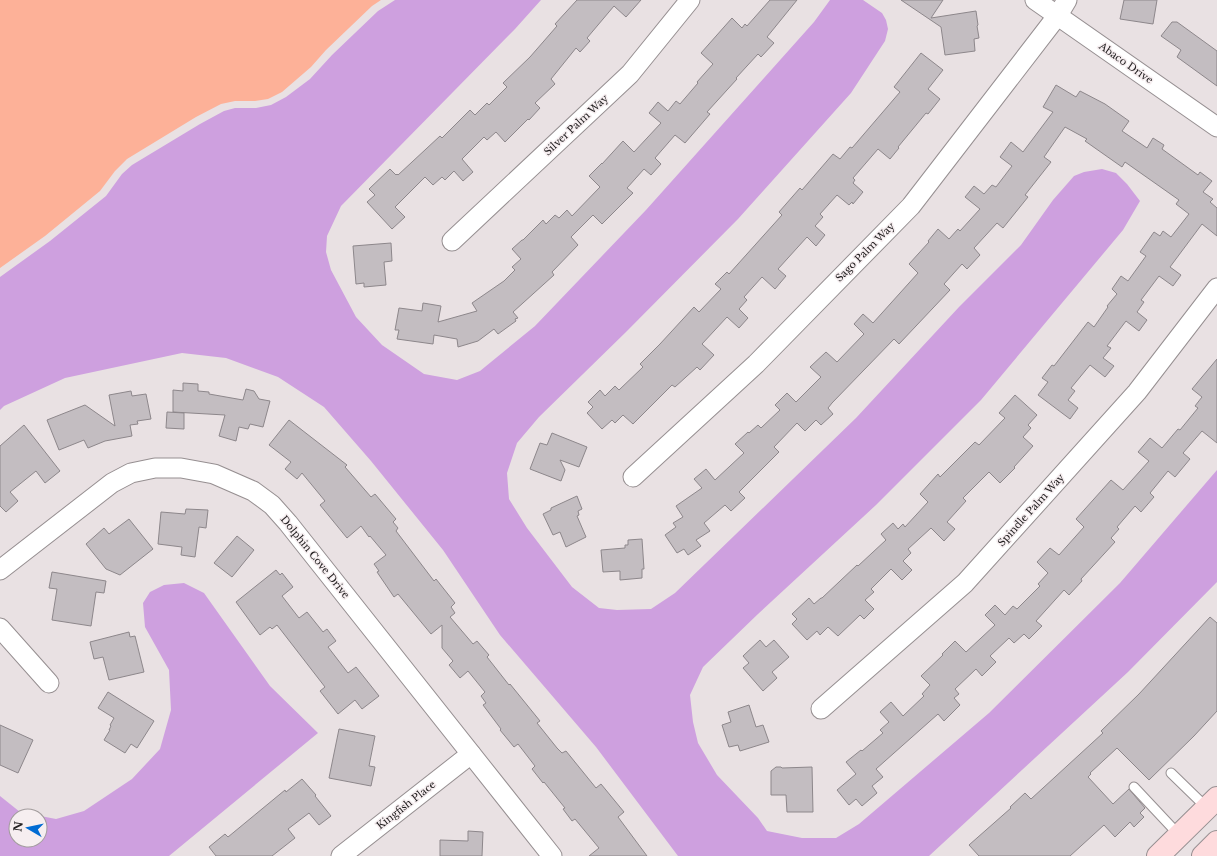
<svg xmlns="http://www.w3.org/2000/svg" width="1217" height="856" viewBox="0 0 1217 856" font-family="'Libre Baskerville',serif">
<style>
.green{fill:#fdb198}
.water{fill:#cea0df;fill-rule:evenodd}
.building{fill:#c3bdc1;stroke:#8d878b}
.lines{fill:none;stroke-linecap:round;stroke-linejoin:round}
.service-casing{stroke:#968f91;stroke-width:11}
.minor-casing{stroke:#968f91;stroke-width:21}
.secondary-casing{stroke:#968f91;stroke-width:24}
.service{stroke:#fff;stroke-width:9}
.minor{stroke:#fff;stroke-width:19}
.secondary{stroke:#fedbdd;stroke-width:22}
.labels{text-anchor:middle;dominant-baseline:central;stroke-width:3;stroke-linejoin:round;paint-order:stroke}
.street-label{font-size:10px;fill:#232021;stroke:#f6eef0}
</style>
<rect width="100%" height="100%" fill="#e9e1e3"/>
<polygon class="green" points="0,0 381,0 372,6 326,50 311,67 282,92 268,99 255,101 235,101 221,104 196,117 127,159 115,171 100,191 45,236 0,268"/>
<g class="water">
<polygon points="395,0 541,0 515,29 341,206 327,236 326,252 331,270 356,317 382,345 424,374 457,380 480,371 535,326 646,210 814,22 830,0 863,0 882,13 886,20 888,29 885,41 851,93 738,219 626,332 539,417 517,443 507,473 509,499 527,528 572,587 599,608 617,610 651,609 675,593 856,418 959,307 1021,245 1053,200 1074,176 1084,172 1102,169 1116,173 1127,184 1140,201 1123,230 981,400 876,505 758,614 703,667 690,695 693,722 698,743 717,775 758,818 767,831 802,838 836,838 859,824 989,713 1120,583 1217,470 1217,582 1128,672 929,856 678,856 596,747 500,635 443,550 371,461 324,407 278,377 226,358 182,353 65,378 4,406 0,410 0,277 50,241 106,196 122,174 132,165 200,124 224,111 235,108 256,108 271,105 286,97 310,79 332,55 378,11"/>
<path d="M184 583 204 593 270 686 318 733 169 856H0V796L20 812 56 819 84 811 132 779 160 749 171 710 169 670 145 627 143 603 150 592 164 585ZM16 816H40V840H16Z"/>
</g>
<g class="building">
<polygon points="577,0 641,0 626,17 614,6 587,38 590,41 580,52 576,48 551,79 555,84 535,103 540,108 529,120 528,119 505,142 496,132 487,140 484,137 462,159 473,172 463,181 454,171 445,180 442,177 433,185 425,177 395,207 405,217 392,229 367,202 375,195 369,189 390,169 396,175 397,174 398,175 440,136 442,138 470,110 475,115 487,103 489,105 507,87 503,83 530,57 557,26 555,24"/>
<polygon points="770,0 797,0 767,37 774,43 761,57 758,54 736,78 737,79 707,112 710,114 685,143 675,135 655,158 661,164 651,175 644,169 627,188 633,193 602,224 593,215 571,237 578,245 552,272 554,275 513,312 518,318 515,319 516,321 498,334 494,329 478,341 458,347 457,339 434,335 433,344 397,339 399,330 395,330 399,308 422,311 423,303 441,306 438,322 477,311 472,303 504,281 515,270 512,267 521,259 512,249 522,240 523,240 543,220 546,224 555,215 559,218 567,210 572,216 600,187 589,176 602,163 602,164 623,141 634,152 661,123 649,113 658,102 668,111 676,101 680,104 698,83 697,82 713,64 701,53 732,18 742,28 745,24 747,26"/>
<polygon points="901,0 943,0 931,18 976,11 978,25 977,26 979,38 974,39 975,51 945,55 941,27"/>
<polygon points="1124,0 1157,0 1153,24 1120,19"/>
<polygon points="1172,22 1177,22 1217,51 1217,86 1177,57 1181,50 1161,36"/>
<polygon points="921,53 943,70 928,89 940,99 928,114 926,113 898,147 899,148 890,159 878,149 853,178 855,180 853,183 863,192 853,204 852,202 849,205 837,195 820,214 823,217 815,226 825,235 816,246 807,237 778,269 786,276 775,289 762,277 744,297 747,300 739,309 748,318 739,328 727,317 702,344 714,355 700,370 697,367 675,387 672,385 633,424 623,415 615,423 612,420 602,429 587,413 593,407 588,402 600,390 605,396 615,386 619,390 643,367 640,364 660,344 694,307 699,312 721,289 715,284 727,272 729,274 782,215 779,212 800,188 802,190 833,154 840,159 850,147 852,148 900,92 894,87"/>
<polygon points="1056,85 1076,97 1080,91 1105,104 1129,121 1122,131 1147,148 1153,138 1164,145 1162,149 1198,175 1200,172 1212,181 1203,192 1213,199 1210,202 1217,208 1217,236 1202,224 1170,267 1181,275 1173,286 1159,276 1141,300 1144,302 1137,312 1147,320 1139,331 1126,321 1107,346 1111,348 1103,358 1114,366 1105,377 1090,365 1071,388 1075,391 1068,400 1078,408 1070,419 1038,395 1048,382 1042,378 1052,365 1054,366 1088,322 1094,327 1108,307 1107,306 1117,294 1112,289 1121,276 1128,281 1146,256 1140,252 1154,232 1160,236 1163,231 1171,237 1189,214 1176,204 1179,200 1125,162 1122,167 1085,141 1087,139 1065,127 1044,157 1051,162 1025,195 1028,197 1003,228 997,223 974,248 980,255 967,269 962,264 944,284 950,290 899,344 894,339 832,403 828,408 833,414 821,425 816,420 805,431 797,423 774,447 779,452 739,492 745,498 731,511 725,505 704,523 710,531 696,540 701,546 688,555 684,549 677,553 665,535 676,527 673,523 683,517 676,506 702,488 694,479 706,469 715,480 744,453 735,444 748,432 749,433 758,425 761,428 780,410 775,405 787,393 796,402 821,377 810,367 826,352 837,362 864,334 854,324 863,314 873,323 918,273 909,264 929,242 928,241 938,229 949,239 958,229 960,231 980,209 965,197 974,186 984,194 992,185 996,187 1012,166 1000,157 1011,142 1023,152 1053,112 1043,107"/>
<polygon points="391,243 392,261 384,262 386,285 364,287 364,283 356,284 353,246"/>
<polygon points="1217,359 1217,443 1202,431 1183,453 1190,459 1175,477 1168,471 1150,493 1154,497 1141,512 1135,506 1117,527 1119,529 1111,538 1115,542 1081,579 1082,581 1069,595 1064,590 1036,621 1042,626 1029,639 1024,634 1014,643 1009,638 990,656 996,662 982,676 976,669 955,689 959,694 954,698 960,705 944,721 938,714 876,769 883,777 872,786 877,793 862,806 856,799 849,805 837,790 856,774 846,762 861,750 862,751 883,733 880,730 889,722 880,712 891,702 903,716 924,696 922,694 930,685 921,676 943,655 942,654 955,641 966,652 995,625 985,615 995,605 1005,615 1013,606 1017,609 1040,586 1038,584 1048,573 1037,562 1050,548 1059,555 1084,527 1076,519 1111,480 1123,490 1149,461 1138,452 1150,438 1162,448 1178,429 1180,430 1198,408 1195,406 1202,397 1192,389"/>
<polygon points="183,383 198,384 198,391 209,392 209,394 243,400 246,389 254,391 259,399 270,401 263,427 250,424 248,429 239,427 236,441 219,436 225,415 173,412 173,390 183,391"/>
<polygon points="131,391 132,396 146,394 151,419 137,421 138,424 130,425 132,436 105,441 88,448 84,440 59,450 47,420 85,405 115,426 109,395"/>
<polygon points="1015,395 1037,415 1028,425 1031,428 1023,437 1033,446 1014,467 1015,468 1000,483 989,472 963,498 966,501 947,522 955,529 944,541 931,528 908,549 911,553 903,561 912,570 902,580 891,569 871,589 874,592 865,600 874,609 864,619 860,615 838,636 828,627 820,635 817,631 807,640 792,624 797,619 792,614 809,598 814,604 821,598 822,598 857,565 858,566 886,540 881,534 893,523 898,529 903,524 905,527 928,502 920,494 938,474 940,477 975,442 979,445 1005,418 999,413"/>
<polygon points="167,412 184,413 184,429 166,428"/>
<polygon points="289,420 347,465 345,467 371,497 375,494 396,519 393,522 398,528 396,531 434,581 436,579 455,603 451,607 455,613 450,617 473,644 477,641 489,655 487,657 509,685 510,684 540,721 537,723 557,748 562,753 566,751 596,788 601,784 624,812 618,817 647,856 589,856 599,848 575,819 572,821 563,809 565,808 544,782 543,783 532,769 535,766 518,744 514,747 500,730 501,729 483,705 486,703 481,696 485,692 468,671 460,678 449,665 453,661 442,648 442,625 431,634 398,594 394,597 377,572 379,571 374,564 386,555 370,536 369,537 361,526 347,538 320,505 325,501 302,473 297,479 285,469 291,462 269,445"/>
<polygon points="24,425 60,471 45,483 36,471 10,492 18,501 6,512 0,506 0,446"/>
<polygon points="552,433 587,447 579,467 560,460 565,470 561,481 530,469 540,443 547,445"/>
<polygon points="577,496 582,509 578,511 579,515 577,516 586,537 566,547 560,532 553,535 543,514 551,510 551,508"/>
<polygon points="186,509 208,510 206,528 199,527 195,557 181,555 182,547 158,544 161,512 185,514"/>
<polygon points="129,519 153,549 120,575 106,569 86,544 104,528 109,534"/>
<polygon points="237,536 254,550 232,577 214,563"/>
<polygon points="642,539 644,569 642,569 642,578 620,580 620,571 603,572 601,550 625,548 625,545 628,545 628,540"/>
<polygon points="276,570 280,575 282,573 293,587 282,596 299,618 307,612 323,632 327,629 336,641 328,647 348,673 356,667 379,696 362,709 355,700 338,714 320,691 325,687 277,625 272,629 270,627 260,635 236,602"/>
<polygon points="52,572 106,581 104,593 96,592 91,626 52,620 57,589 49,588"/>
<polygon points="1210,617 1217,623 1217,711 1194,736 1149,780 1117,748 1090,773 1091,774 1088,777 1113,804 1129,789 1145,808 1140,813 1144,817 1134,827 1130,822 1115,837 1104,825 1070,856 979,856 969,845 1011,808 1010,807 1025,793 1031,799 1103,733 1101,731 1139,694"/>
<polygon points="129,632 130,637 135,636 144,672 109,680 103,657 94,659 90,642"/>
<polygon points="760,640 766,647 774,640 789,657 772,672 777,678 763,691 743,668 749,663 743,656"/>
<polygon points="108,692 154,721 137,748 131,744 125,753 104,740 110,730 109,730 111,726 110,725 114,718 98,708"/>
<polygon points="749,705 756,727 763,725 769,742 740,751 738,745 729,747 722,725 731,722 728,712"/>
<polygon points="0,725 33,740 18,773 0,765"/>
<polygon points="339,729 375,736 369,766 375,767 371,786 329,778"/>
<polygon points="776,767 781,767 782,768 812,767 813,812 787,812 786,795 771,795 771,771"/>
<polygon points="302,779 316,795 315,796 331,816 319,825 309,813 288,829 295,838 272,856 216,856 209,847 225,834 228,837 285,790 286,792"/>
<polygon points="468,831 483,832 482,856 440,856 440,840 468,841"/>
</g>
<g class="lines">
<defs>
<g id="service">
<polyline points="1171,773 1207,808"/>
<polyline points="1134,787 1179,835"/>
</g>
<g id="minor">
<polyline points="1035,0 1217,127"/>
<polyline points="452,241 630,74 690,0"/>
<polyline points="633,477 756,364 911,206 1058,15 1067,0"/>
<polyline points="0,570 112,483 131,473 155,468 181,468 214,474 253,491 272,505 288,523 552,856"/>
<polyline points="0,628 49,683"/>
<polyline points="821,709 965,583 1137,392 1217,288"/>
<polyline points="341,856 471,754"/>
</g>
<g id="secondary">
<polyline points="1158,856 1217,798"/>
<polyline points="1203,856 1217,842"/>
</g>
</defs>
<use href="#service" class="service-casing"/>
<use href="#minor" class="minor-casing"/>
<use href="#secondary" class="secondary-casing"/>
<use href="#service" class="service"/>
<use href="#minor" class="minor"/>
<use href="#secondary" class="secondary"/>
</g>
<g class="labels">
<g class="street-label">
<text transform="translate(1126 63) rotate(35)">Abaco Drive</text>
<text transform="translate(576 125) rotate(-43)">Silver Palm Way</text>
<text transform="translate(865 252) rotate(-45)">Sago Palm Way</text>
<text transform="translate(1031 510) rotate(-48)">Spindle Palm Way</text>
<text transform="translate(315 557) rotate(51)">Dolphin Cove Drive</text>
<text transform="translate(406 805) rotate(-38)">Kingfish Place</text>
</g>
</g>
<g transform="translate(28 828) rotate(279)"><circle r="19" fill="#f6eef0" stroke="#a29c9d"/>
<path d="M0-3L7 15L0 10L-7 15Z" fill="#016bd3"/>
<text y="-6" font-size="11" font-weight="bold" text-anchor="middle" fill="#232021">N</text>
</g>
</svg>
